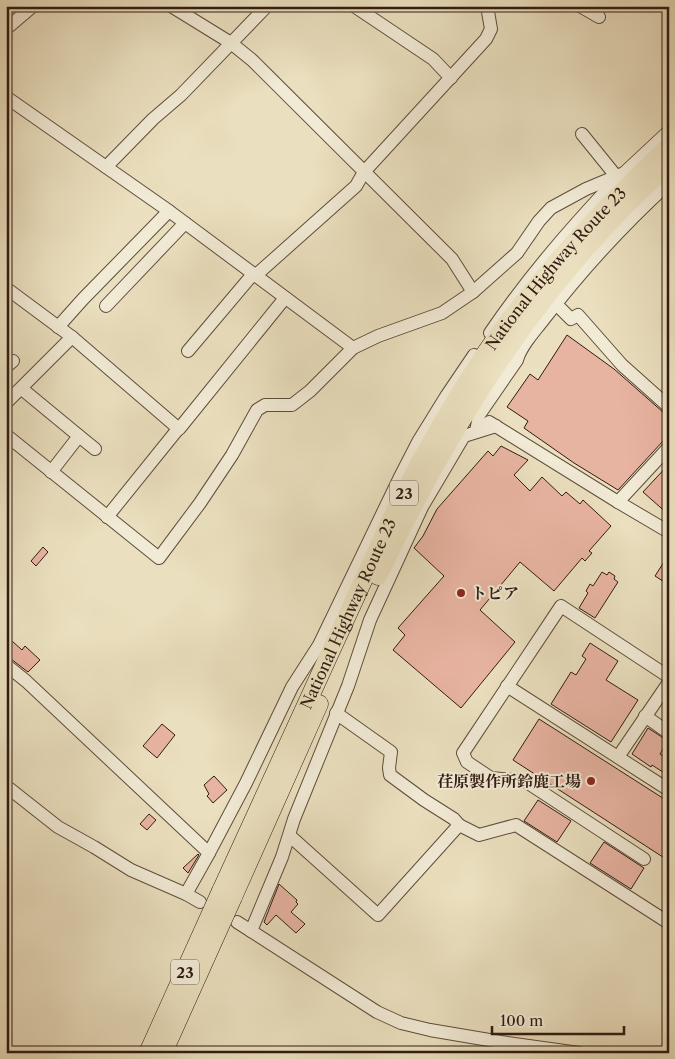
<svg xmlns="http://www.w3.org/2000/svg" width="675" height="1059" viewBox="0 0 675 1059" font-family="'Libre Caslon Text','Noto Serif JP',serif">
<style>
.building{fill:#e8b4a2;stroke:#311b12}
.lines{fill:none;stroke-linecap:round;stroke-linejoin:round}
.minor-casing{stroke:#5f4c3d;stroke-width:14}
.highway-casing{stroke:#311b12;stroke-width:19}
.minor{stroke:#f1ead5;stroke-width:12}
.highway{stroke:#eadfbe;stroke-width:18}
.highway-bridge-casing{stroke:#311b12;stroke-width:19;stroke-linecap:butt}
.highway-bridge{stroke:#eadfbe;stroke-width:18}
.poi-dot{fill:#8f2418;stroke:#f1ead5;stroke-width:2}
.labels{text-anchor:middle;dominant-baseline:central;stroke-width:4;stroke-linejoin:round;paint-order:stroke}
.shield{fill:#f1ead5;stroke:#6b594c;stroke-width:1}
.shield-label{font-size:15px;font-weight:bold;fill:#311b12}
.street-label{font-size:16px;fill:#311b12;stroke:#f1ead5}
.poi-label{font-size:16px;font-weight:bold;fill:#311b12;stroke:#f1ead5;text-anchor:start}
</style>
<rect width="100%" height="100%" fill="#eadfbe"/>
<filter id="stains"><feTurbulence type="fractalNoise" baseFrequency=".004" numOctaves="4"/><feColorMatrix values="0 0 0 0 .2 0 0 0 0 .09 0 0 0 0 .02 0 0 0 .5 -.17"/></filter>
<radialGradient id="worn" r=".72"><stop offset=".6" stop-color="#630" stop-opacity="0"/><stop offset="1" stop-color="#630" stop-opacity=".3"/></radialGradient>
<g class="building">
<polygon points="567,335 614,369 664,413 669,415 669,439 663,441 618,490 574,463 524,428 528,421 507,407 530,374 538,380"/>
<polygon points="501,446 528,460 514,475 530,491 542,477 562,496 566,492 580,504 583,500 611,526 589,551 592,553 585,561 582,558 554,591 520,562 480,610 515,642 461,708 393,650 405,635 398,628 444,576 414,548 423,536 437,509 488,451 493,456"/>
<polygon points="669,464 669,515 643,492"/>
<polygon points="43,547 48,552 36,566 31,561"/>
<polygon points="669,554 669,585 655,576"/>
<polygon points="602,572 607,575 609,572 615,576 614,579 618,582 595,618 579,608 588,593 586,591 590,584 593,586"/>
<polygon points="12,641 22,650 25,646 40,660 28,672 11,659 6,657 6,647"/>
<polygon points="590,643 618,661 606,680 638,700 611,742 551,704 571,672 576,675 586,659 582,656"/>
<polygon points="539,719 669,802 669,861 513,760"/>
<polygon points="162,724 175,735 157,758 143,746"/>
<polygon points="648,728 668,741 660,754 669,760 669,776 652,765 651,767 632,754"/>
<polygon points="214,776 227,790 213,803 207,796 209,794 204,785"/>
<polygon points="538,800 571,821 557,842 524,821"/>
<polygon points="149,814 156,820 147,830 140,824"/>
<polygon points="604,842 644,868 631,889 590,863"/>
<polygon points="198,854 199,855 188,873 183,868"/>
<polygon points="279,884 297,900 296,902 298,904 291,912 305,924 296,933 276,915 267,925 264,922"/>
</g>
<g class="lines">
<defs>
<g id="minor">
<polyline points="171,6 231,43 252,60 452,259 473,292"/>
<polyline points="354,6 433,59 451,78"/>
<polyline points="580,6 599,17"/>
<polyline points="6,29 33,6"/>
<polyline points="6,97 169,211 353,348"/>
<polyline points="582,134 616,176"/>
<polyline points="106,167 153,119 181,95 267,6"/>
<polyline points="255,276 356,186 364,172 486,39 491,29 487,6"/>
<polyline points="6,288 72,337 6,403"/>
<polyline points="556,304 571,319 578,315 622,365 669,407"/>
<polyline points="106,306 185,223"/>
<polyline points="58,327 83,299 169,211"/>
<path d="M490 333C528 277 572 226 619 177"/>
<polyline points="72,337 179,429 285,298"/>
<polyline points="188,351 253,274"/>
<polyline points="6,367 13,361"/>
<polyline points="22,389 79,436"/>
<polyline points="489,422 618,502 669,532"/>
<path d="M476 432 479 415 517 360C521 345 535 331 544 319 582 270 624 224 669 183"/>
<polyline points="6,435 159,558 200,503 232,455 257,410 265,405 292,405 310,391 353,348 378,336 442,313 473,292 517,253 539,221 551,208 586,189 624,173 669,131"/>
<polyline points="51,472 79,436 95,449"/>
<polyline points="618,502 669,447"/>
<polyline points="107,517 178,429"/>
<polyline points="6,665 26,681 209,853 186,894"/>
<polyline points="507,686 669,790"/>
<polyline points="336,713 391,752 389,768 390,775 424,800 454,819 459,825"/>
<polyline points="645,716 669,733"/>
<polyline points="618,757 669,682"/>
<polyline points="6,786 58,827 94,847 131,870 186,894 200,902"/>
<polyline points="290,836 378,915 459,825 479,835 516,825 669,923"/>
<polyline points="209,853 246,783 292,687 319,645 399,479 418,442 447,395 474,355"/>
<polyline points="644,859 525,781 491,778 467,762 463,753 561,606 669,677"/>
<polyline points="237,922 377,1012 401,1023 430,1030 501,1042 579,1053"/>
<polyline points="251,931 282,857 294,819 348,686 370,620 422,507 464,436 496,426"/>
</g>
<g id="highway">
<path d="M378 576C451 424 542 277 669 165"/>
<path id="s1" d="M221 891 399 502C425 451 453 402 485 354 537 278 601 209 669 146"/>
<polyline points="233,897 319,704"/>
</g>
</defs>
<use href="#minor" class="minor-casing"/>
<use href="#highway" class="highway-casing"/>
<use href="#minor" class="minor"/>
<use href="#highway" class="highway"/>
<defs>
<g id="highway-bridge">
<polyline points="148,1053 221,891"/>
<polyline points="163,1053 233,897"/>
</g>
</defs>
<use href="#highway-bridge" class="highway-bridge-casing"/>
<use href="#highway-bridge" class="highway-bridge"/>
</g>
<g class="poi-dot">
<circle cx="461" cy="593" r="5"/>
<circle cx="591" cy="781" r="5"/>
</g>
<g class="labels">
<g class="shield">
<rect x="390" y="480.5" width="28" height="25" rx="4"/>
<rect x="171" y="959.5" width="28" height="25" rx="4"/>
</g>
<g class="shield-label">
<text x="404" y="493">23</text>
<text x="185" y="972">23</text>
</g>
<g class="street-label">
<text stroke="none"><textPath href="#s1" startOffset="710">National Highway Route 23</textPath></text>
<text stroke="none"><textPath href="#s1" startOffset="305">National Highway Route 23</textPath></text>
</g>
<g class="poi-label">
<text x="471" y="593">トピア</text>
<text x="581" y="781" text-anchor="end">荏原製作所鈴鹿工場</text>
</g>
</g>
<rect width="675" height="1059" fill="none" stroke="#eadfbe" stroke-width="25"/>
<rect x="8" y="8" width="660" height="1044" fill="none" stroke="#311b12" stroke-width="2.5"/>
<rect x="12" y="12" width="650" height="1034" fill="none" stroke="#311b12"/>
<path d="M492 1026v8h132v-8" fill="none" stroke="#311b12" stroke-width="2.5"/>
<text x="500" y="1026" font-size="15" fill="#311b12" stroke="#f1ead5" stroke-width="4" paint-order="stroke">100 m</text>
<rect width="100%" height="100%" filter="url(#stains)"/>
<rect width="100%" height="100%" fill="url(#worn)"/>
</svg>
